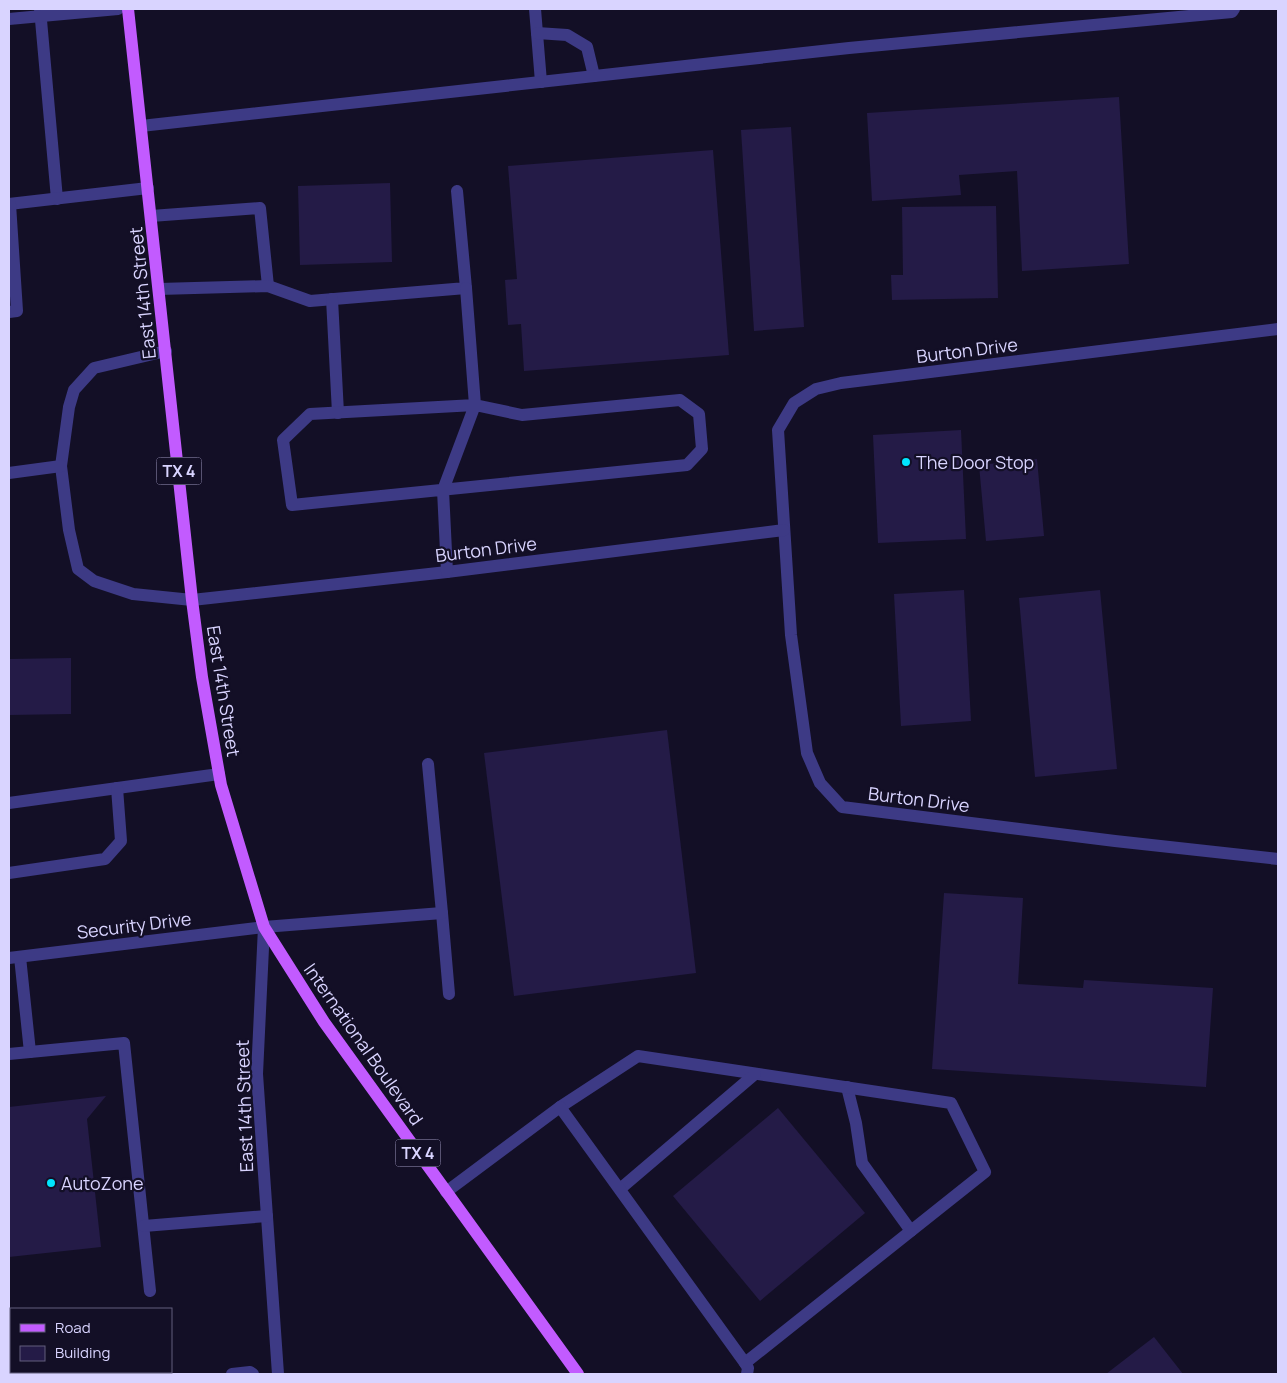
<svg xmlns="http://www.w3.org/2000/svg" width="1287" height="1383" viewBox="0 0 1287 1383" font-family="Manrope,sans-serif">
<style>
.building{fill:#241b47}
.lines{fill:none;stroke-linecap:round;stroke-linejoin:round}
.minor{stroke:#3d3a85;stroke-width:12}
.major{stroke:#c25bff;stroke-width:12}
.poi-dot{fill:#00e5ff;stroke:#130f26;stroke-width:2}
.labels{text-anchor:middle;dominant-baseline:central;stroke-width:4.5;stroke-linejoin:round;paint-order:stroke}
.shield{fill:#130f26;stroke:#9e99be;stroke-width:1}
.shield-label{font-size:16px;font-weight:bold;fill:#d9d4ff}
.street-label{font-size:18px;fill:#d9d4ff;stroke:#130f26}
.poi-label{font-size:18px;fill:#d9d4ff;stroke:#130f26;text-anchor:start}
</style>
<rect width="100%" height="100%" fill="#130f26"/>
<g class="building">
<polygon points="1119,97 1129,264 1022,271 1017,171 959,175 961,195 872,201 867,113"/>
<polygon points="791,127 804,327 754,331 741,130"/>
<polygon points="713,150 729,355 524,371 521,324 508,325 505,280 517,279 508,166"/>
<polygon points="390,183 392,262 300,265 298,186"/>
<polygon points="996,206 998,298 892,300 891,275 903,275 902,207"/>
<polygon points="961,430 966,539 878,543 873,435"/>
<polygon points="1037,459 1044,536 986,541 979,465"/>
<polygon points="964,590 971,721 901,726 894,594"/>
<polygon points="1100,590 1117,769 1035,777 1019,598"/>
<polygon points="71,658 71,714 9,715 9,659"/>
<polygon points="667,730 696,973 514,996 484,753"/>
<polygon points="944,893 1023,898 1018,984 1083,988 1084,980 1213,988 1206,1087 932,1069"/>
<polygon points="106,1096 87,1119 101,1247 9,1257 9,1107"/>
<polygon points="778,1108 865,1213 760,1301 673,1196"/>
<polygon points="1154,1337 1183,1374 1106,1374"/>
</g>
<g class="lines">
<g class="minor">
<polyline points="40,9 57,199"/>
<polyline points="535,9 541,82"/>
<polyline points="9,19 118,9"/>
<polyline points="537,33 567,35 587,47 594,76"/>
<polyline points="141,126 849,48 1232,12 1234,9"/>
<polyline points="9,204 148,188"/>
<polyline points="151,216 260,208 268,286"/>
<polyline points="159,289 268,286 310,301 466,288 457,191"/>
<polyline points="332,299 338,413"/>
<polyline points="9,312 17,311 10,204"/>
<polyline points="1278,329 841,383 816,389 794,403 778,430 791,635 807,753 820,783 842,807 1115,841 1278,859"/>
<polyline points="166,351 94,368 74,390 69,407 61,466 69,530 78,569 94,581 133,594 192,600 447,572 784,530"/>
<polyline points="9,473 61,466"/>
<polyline points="447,572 443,490 475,405 522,415 680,400 699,414 702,449 687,465 292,505 283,440 310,414 475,405 466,288"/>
<polyline points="9,803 219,774"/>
<polyline points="9,873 105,859 121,841 117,788"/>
<polyline points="442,913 449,994"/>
<polyline points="264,927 257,1074 278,1374"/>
<polyline points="20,957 30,1052"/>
<polyline points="9,958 264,927 442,913 428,764"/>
<polyline points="9,1054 124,1043 150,1291"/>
<polyline points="847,1087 856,1123 862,1163 911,1231"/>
<polyline points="560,1107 638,1056 951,1103 985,1172 745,1363"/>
<polyline points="620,1189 755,1074"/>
<polyline points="446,1192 560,1107 745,1363 748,1368 747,1374"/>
<polyline points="144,1226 267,1216"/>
<polyline points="232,1374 250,1372 253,1374"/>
</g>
<polyline class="major" points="128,9 192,600 202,677 221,785 264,927 324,1022 578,1374"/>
</g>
<g class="poi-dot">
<circle cx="906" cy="462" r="5"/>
<circle cx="51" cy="1183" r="5"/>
</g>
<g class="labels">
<g class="shield">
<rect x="156.5" y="457.5" width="45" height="27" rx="4"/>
<rect x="395.5" y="1139.5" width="45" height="27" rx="4"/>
</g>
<g class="shield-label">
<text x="179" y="471">TX 4</text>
<text x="418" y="1153">TX 4</text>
</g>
<g class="street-label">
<text transform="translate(142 293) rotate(-96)">East 14th Street</text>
<text transform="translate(967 350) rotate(-7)">Burton Drive</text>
<text transform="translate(486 549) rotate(-7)">Burton Drive</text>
<text transform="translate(224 691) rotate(81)">East 14th Street</text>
<text transform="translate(919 799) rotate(7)">Burton Drive</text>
<text transform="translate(134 925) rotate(-7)">Security Drive</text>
<text transform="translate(364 1044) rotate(55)">International Boulevard</text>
<text transform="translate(244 1106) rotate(-92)">East 14th Street</text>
</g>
<g class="poi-label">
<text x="916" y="462">The Door Stop</text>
<text x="61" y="1183">AutoZone</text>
</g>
</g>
<rect width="1287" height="1383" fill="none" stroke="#d9d4ff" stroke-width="20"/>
<rect x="10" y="1308" width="162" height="65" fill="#130f26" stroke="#625e7d"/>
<rect x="20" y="1324" width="25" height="8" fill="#c25bff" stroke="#625e7d"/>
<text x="55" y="1333" font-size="15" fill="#d9d4ff">Road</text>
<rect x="20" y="1346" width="25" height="15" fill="#241b47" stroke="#625e7d"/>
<text x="55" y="1358" font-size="15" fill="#d9d4ff">Building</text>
</svg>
